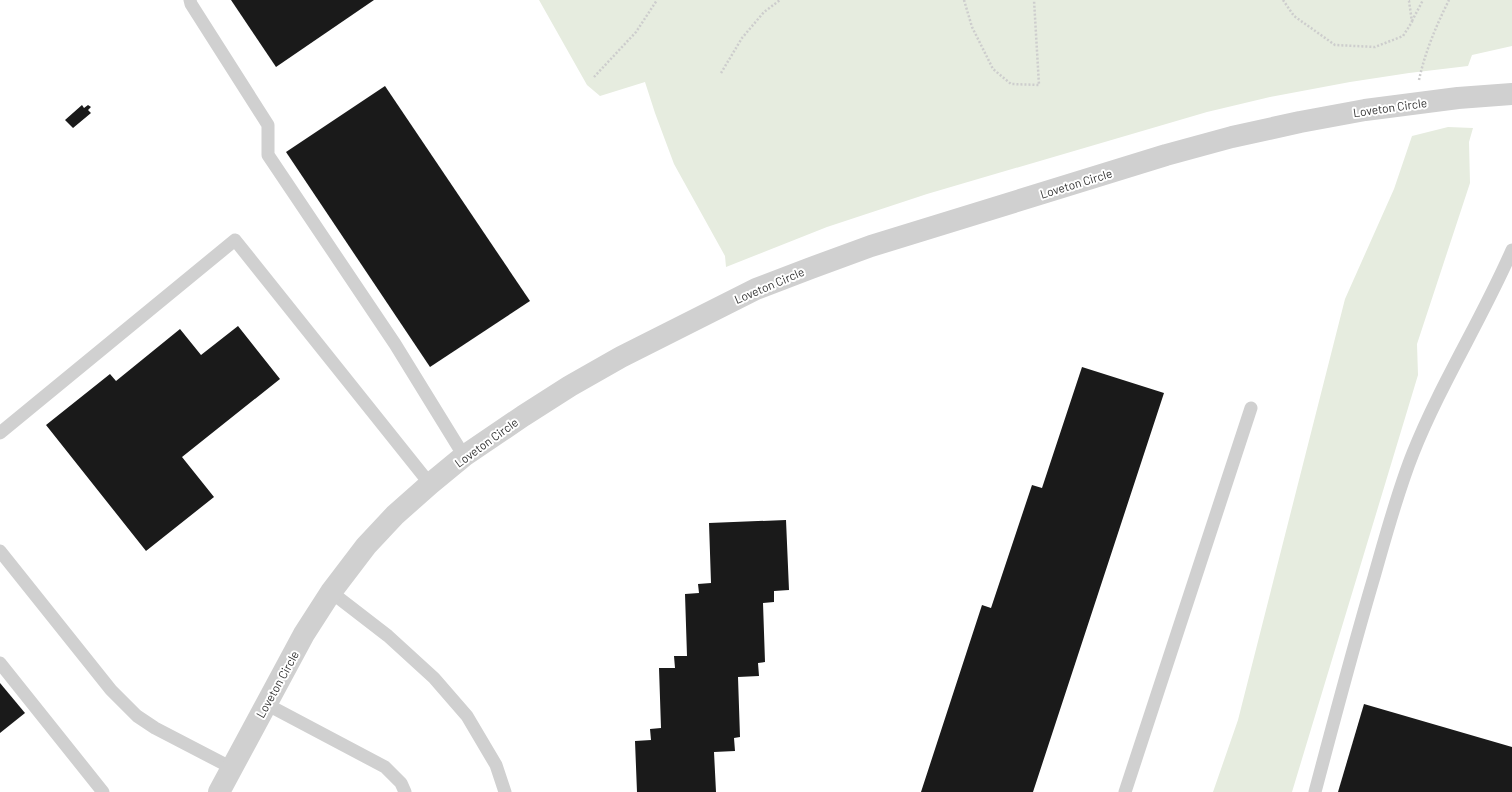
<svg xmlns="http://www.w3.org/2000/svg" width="1512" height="792" viewBox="0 0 1512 792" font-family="Barlow,sans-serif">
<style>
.green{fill:#e6ecdf}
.building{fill:#1a1a1a}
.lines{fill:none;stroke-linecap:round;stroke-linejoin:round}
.path{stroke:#cdcdcd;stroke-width:2.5;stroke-dasharray:2 2;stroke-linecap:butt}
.service{stroke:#d0d0d0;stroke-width:13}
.minor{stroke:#d0d0d0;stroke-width:22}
.labels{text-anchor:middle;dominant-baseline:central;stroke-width:4;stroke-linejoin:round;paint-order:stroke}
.street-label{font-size:12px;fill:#333;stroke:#fff}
</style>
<rect width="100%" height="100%" fill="#fff"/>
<g class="green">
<polygon points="539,0 1512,0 1512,46 1472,55 1468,66 1409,73 1350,82 1270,97 1207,112 927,194 827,227 726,267 725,256 674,164 655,113 645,82 600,96 587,85"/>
<polygon points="1448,127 1473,128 1469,142 1470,183 1417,344 1418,375 1292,792 1213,792 1238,720 1345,299 1394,189 1412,136"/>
</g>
<g class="building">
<polygon points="231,0 374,0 276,67"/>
<polygon points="385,86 530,301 430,367 286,152"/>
<polygon points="82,105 84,108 88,105 91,107 88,110 91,113 73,128 65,120"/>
<polygon points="238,326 280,379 182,457 214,497 146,551 46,425 110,374 116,381 180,329 201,355"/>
<polygon points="1082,367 1164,393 1033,792 921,792 982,605 991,608 1032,485 1042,488"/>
<polygon points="786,520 789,590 774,591 774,602 763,603 765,662 758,663 759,676 738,677 740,737 734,738 735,751 714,752 716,792 637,792 635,741 651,740 650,729 661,728 659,668 675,668 674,656 687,656 685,594 699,593 698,584 711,583 709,523"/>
<polygon points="0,683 25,713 0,733"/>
<polygon points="1364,704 1512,747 1512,792 1338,792"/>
</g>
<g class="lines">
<g class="path">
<polyline points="964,0 972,27 993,69 1011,84 1039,85 1034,0"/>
<polyline points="1283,0 1294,16 1335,45 1375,47 1403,36 1412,22 1409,1 1407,0"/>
<polyline points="1412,21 1423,0"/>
<polyline points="721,73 742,38 764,12 780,0"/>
<polyline points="594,77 636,32 657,0"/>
<path d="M1419 80C1425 52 1436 26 1449 0"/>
</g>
<g class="service">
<polyline points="190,0 191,4 268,125 268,155 395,344 464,456"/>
<polyline points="0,433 235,240 430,484"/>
<polyline points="0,551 111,690 137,716 155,728 232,768"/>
<polyline points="331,592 388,636 434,678 467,716 496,765 505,792"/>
<polyline points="0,663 103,792"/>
<polyline points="266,704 385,767 401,783 405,792"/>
<polyline points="1125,792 1251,408"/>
<path d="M1315 792C1334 720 1353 648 1374 577 1386 535 1397 493 1413 453 1441 383 1482 319 1512 250"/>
</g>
<polyline class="minor" points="219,792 304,634 331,592 366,546 395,515 430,484 464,456 523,416 570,386 621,357 756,289 811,268 871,246 1166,155 1232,137 1300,122 1365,110 1458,98 1512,94"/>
</g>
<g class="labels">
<g class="street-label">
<text transform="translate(1390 107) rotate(-8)">Loveton Circle</text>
<text transform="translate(1076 183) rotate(-17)">Loveton Circle</text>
<text transform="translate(769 285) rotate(-23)">Loveton Circle</text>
<text transform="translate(486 442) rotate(-36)">Loveton Circle</text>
<text transform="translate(277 684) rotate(-61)">Loveton Circle</text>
</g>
</g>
</svg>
